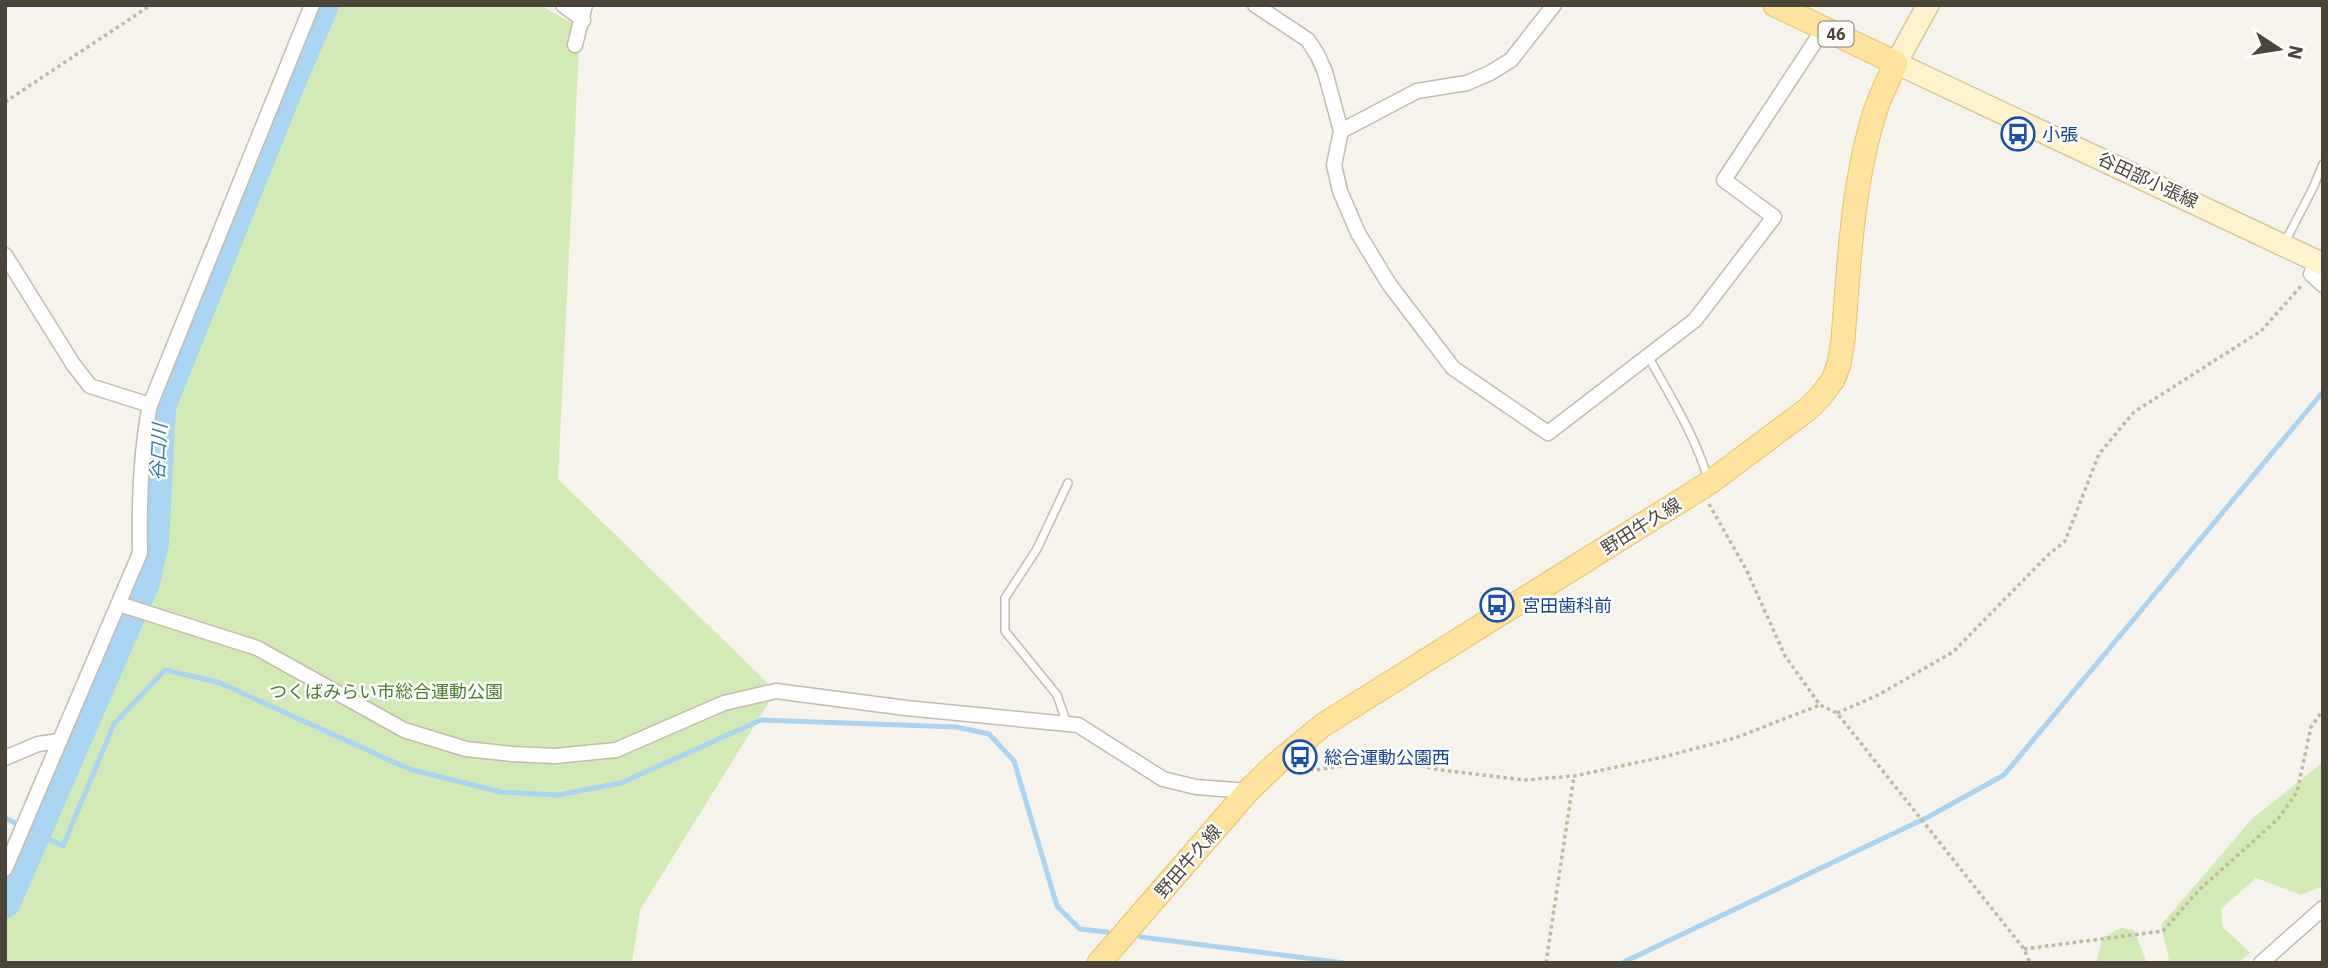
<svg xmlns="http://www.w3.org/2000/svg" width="2328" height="968" viewBox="0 0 2328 968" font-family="'IBM Plex Sans','Noto Sans JP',sans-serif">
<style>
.green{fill:#d2eab5}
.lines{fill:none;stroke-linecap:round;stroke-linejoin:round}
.stream{stroke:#a9d4f2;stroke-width:5}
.river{stroke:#a9d4f2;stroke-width:32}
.lane-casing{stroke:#c2bbae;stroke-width:10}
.street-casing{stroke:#c2bbae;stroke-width:17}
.secondary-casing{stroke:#d6c79b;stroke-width:24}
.primary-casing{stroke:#e6c16a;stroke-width:25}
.path{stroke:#c4b79f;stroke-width:3.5;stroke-dasharray:3.5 3.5;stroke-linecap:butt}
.lane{stroke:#fff;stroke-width:7}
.street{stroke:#fff;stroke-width:14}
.secondary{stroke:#fff3cd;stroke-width:21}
.primary{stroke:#ffe39c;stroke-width:23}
.labels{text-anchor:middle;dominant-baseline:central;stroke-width:5;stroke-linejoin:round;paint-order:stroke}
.shield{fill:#fff;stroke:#817c74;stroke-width:2}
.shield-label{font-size:16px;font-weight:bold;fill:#4b4439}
.transit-label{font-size:18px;fill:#164399;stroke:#fff;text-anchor:start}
.street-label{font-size:18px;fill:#4b4439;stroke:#fff}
.park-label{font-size:18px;fill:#4a7f2a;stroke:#fff}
.water-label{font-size:19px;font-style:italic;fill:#2e7ab2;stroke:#fff}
</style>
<rect width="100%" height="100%" fill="#f6f3ec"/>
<g class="green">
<polygon points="325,5 540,5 580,28 558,479 776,691 640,910 632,963 5,963 5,887 149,554 149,450"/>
<polygon points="2323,762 2323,886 2301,895 2256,878 2221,909 2223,927 2250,953 2238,963 2164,963 2169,959 2161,925 2252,819"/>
<polygon points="2121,928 2134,930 2147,963 2096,963 2103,937"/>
</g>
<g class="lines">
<g class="stream">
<polyline points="5,818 63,846 114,724 165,670 218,682 409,769 501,792 558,795 621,783 761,720 956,727 989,734 1014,761 1057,906 1080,929 1107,932"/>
<polyline points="1141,937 1344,963"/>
<polyline points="1622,963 1928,817 2004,775 2323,392"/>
</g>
<polyline class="river" points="5,902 144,582 153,543 160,406 286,91 323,5"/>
<defs>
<g id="lane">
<polyline points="2285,242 2313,188 2323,164"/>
<path d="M1648 356C1670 396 1695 435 1708 479"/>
<polyline points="1067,724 1057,695 1005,631 1005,598 1037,549 1068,483"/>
</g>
<g id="street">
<polyline points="563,5 583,20"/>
<polyline points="1255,5 1308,40 1318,56 1325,72 1341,131 1334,165 1340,191 1358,233 1389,284 1453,368 1548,433 1695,320 1774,217 1724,180 1824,28"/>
<polyline points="575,45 585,5"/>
<polyline points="1341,131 1417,91 1467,83 1490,73 1511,60 1554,5"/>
<polyline points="5,255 73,364 90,386 150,405"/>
<polyline points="2316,261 2311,274 2323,285"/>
<polyline points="119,604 257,648 404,730 466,749 512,754 555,756 616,750 724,703 776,691 906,708 1078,725 1163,779 1196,787 1248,791"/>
<polyline points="5,758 38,744 60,741"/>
<path d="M5 869 140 553C139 504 140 454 150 405L312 5"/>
<polyline points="2261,963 2323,908"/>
</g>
<polyline id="secondary" points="1928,5 1896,63 2323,264"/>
<path id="primary" d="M1099 963 1248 791 1276 764 1323 725 1709 483 1808 409 1820 397 1833 380 1839 364 1843 340C1849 264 1852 185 1875 112 1880 95 1889 79 1896 63L1775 5"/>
</defs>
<use href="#lane" class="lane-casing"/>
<use href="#street" class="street-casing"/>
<use href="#secondary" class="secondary-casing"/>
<use href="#primary" class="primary-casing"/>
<g class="path">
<polyline points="5,102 151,5"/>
<polyline points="1709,504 1747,571 1785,656 1820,705 1837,713 2024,949 2030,963"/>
<polyline points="1837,713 1878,695 1953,652 2047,556 2065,541 2099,454 2134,412 2261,331 2302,285"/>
<polyline points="1303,768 1315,770 1390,759 1441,770 1524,780 1574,776 1663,757 1735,738 1820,705"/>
<polyline points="2024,949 2163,931 2199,890 2278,819 2297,792 2311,727 2323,710"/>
<polyline points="1546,963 1574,776"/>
</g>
<use href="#lane" class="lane"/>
<use href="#street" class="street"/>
<use href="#secondary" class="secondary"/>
<use href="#primary" class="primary"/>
</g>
<defs>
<symbol id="bus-ring" viewBox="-11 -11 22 22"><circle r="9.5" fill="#fff" stroke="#1a4fb4" stroke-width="1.5"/><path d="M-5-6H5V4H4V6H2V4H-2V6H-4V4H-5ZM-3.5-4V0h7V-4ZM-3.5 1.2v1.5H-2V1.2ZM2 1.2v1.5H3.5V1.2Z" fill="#1a4fb4"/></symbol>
</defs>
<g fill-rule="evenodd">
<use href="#bus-ring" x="1999" y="115" width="38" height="38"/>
<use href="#bus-ring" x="1478" y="586" width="38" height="38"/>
<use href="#bus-ring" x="1281" y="738" width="38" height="38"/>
</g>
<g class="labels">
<rect class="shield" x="1818.5" y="21.5" width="35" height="25" rx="5"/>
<g class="shield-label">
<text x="1836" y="34">46</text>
</g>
<g class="transit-label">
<text x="2042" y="134">小張</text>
<text x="1522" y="605">宮田歯科前</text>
<text x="1324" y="757">総合運動公園西</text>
</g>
<g class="street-label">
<text transform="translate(2148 180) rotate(25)">谷田部小張線</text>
<text transform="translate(1641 526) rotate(-32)">野田牛久線</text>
<text transform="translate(1188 861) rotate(-49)">野田牛久線</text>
</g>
<g class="park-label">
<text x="386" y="691">つくばみらい市総合運動公園</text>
</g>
<g class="water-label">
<text transform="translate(158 452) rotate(-87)">谷口川</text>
</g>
</g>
<rect width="2328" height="968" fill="none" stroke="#4b4439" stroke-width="14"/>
<g transform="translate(2279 49) rotate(102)" stroke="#ffffff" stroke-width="5" paint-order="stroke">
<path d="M0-5L12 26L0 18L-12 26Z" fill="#4b4439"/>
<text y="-10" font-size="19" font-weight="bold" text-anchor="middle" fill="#4b4439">N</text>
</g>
</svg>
